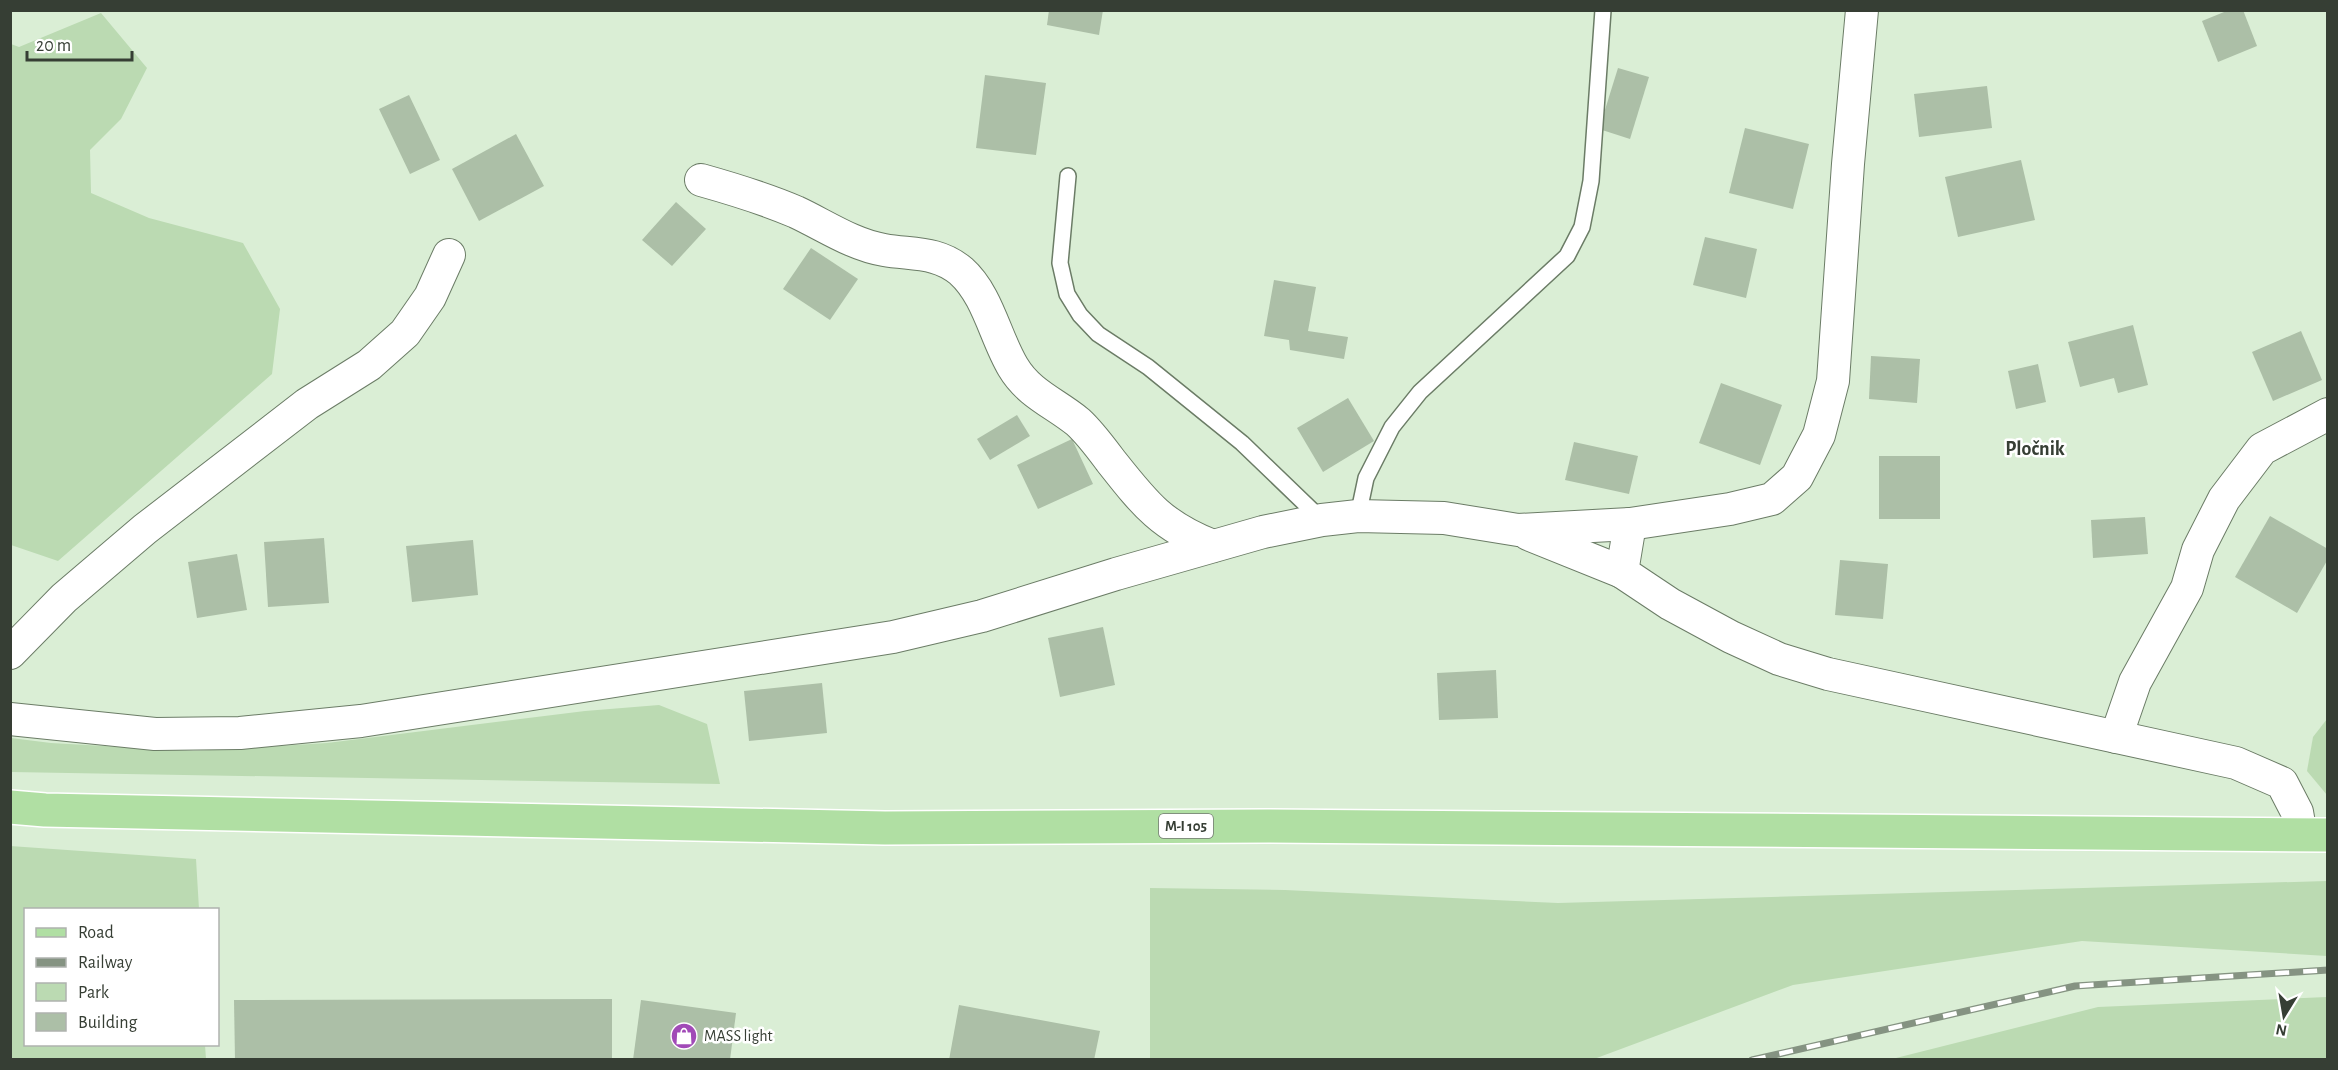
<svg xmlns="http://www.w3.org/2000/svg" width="2338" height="1070" viewBox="0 0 2338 1070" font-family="'Alegreya Sans',sans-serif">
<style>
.green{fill:#bbdab2}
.building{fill:#acbfa7}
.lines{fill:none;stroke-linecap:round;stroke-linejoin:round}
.service-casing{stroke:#6b7c66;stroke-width:18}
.minor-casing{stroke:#6b7c66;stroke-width:34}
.primary-casing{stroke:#fff;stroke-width:36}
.service{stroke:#fff;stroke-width:15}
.minor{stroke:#fff;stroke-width:32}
.primary{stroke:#b0dfa3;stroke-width:33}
.rail-casing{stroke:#859382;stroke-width:7}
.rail{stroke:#fff;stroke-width:4.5;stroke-dasharray:14;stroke-linecap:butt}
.labels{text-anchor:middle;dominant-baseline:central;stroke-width:5;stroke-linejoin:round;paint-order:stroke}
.shield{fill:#fff;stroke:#727871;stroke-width:1.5}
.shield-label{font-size:15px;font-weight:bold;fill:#363e34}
.poi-label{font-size:16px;fill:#363e34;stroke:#fff;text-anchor:start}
.quarter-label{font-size:20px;font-weight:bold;fill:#363e34;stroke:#fff}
</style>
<rect width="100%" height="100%" fill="#daeed5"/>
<g class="green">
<polygon points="101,13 147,68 121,119 90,150 91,193 149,218 243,243 280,309 272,374 58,561 11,545 11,44 19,47"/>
<polygon points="659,705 707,724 720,784 11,772 11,738 51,743 194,751 327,743 585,711"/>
<polygon points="2327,719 2327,795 2307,771 2313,737"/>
<polygon points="10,846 196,859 199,909 26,910 26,1044 205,1045 206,1059 11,1059"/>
<polygon points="2327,881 2327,956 2082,941 1793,985 1594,1059 1150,1059 1150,888 1285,890 1558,903"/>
<polygon points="2327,997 2327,1059 1892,1059 2098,1007"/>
</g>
<g class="building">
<polygon points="1049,10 1103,10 1099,35 1047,25"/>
<polygon points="2229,10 2243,10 2257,46 2218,62 2202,21"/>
<polygon points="1618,68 1649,77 1630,139 1599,129"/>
<polygon points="985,75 1046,83 1036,155 976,148"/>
<polygon points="1987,86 1992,128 1919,137 1914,94"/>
<polygon points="409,95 440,160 410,174 379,109"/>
<polygon points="1745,128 1809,144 1793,209 1729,193"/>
<polygon points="516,134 544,186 479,221 452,169"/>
<polygon points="2021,160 2035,220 1958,237 1945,177"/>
<polygon points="676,202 706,229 672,266 642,240"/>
<polygon points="1705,237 1757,249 1746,298 1693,285"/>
<polygon points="811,248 858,279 830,320 783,289"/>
<polygon points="1274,280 1316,287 1308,331 1348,337 1344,359 1290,350 1289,340 1264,336"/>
<polygon points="2133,325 2148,385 2118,393 2114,378 2080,387 2068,342"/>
<polygon points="2301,331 2322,380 2273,401 2252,352"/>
<polygon points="1871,356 1920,359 1917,403 1869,399"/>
<polygon points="2038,364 2046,402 2016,409 2008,371"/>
<polygon points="1721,383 1782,405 1760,465 1699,443"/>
<polygon points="1348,398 1374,441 1323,472 1297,428"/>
<polygon points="1017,415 1030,436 990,460 977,439"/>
<polygon points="1072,439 1093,484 1038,509 1017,465"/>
<polygon points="1574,442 1638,456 1629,494 1565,480"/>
<rect x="1879" y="456" width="61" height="63"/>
<polygon points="2270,516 2328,549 2328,559 2297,613 2235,577"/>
<polygon points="2145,517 2148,554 2093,558 2091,520"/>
<polygon points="324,538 329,603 268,607 264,542"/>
<polygon points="473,540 478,595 412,602 406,546"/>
<polygon points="237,554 247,610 197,618 188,562"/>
<polygon points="1840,560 1888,564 1883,619 1835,615"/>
<polygon points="1103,627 1115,685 1060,697 1048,638"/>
<polygon points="1496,670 1498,718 1439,720 1437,673"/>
<polygon points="822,683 827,733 749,741 744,691"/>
<polygon points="612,999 612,1060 235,1060 234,1000"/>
<polygon points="641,1000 736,1013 730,1060 633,1060"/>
<polygon points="959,1005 1100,1031 1094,1060 949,1060"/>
</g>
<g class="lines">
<defs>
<g id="service">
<polyline points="1068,176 1060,263 1067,294 1080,315 1098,334 1148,367 1242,443 1322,520"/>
<polyline points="1358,516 1366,478 1392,427 1420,392 1567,256 1582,227 1591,181 1603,10"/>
</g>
<g id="minor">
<path d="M701 180C733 189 766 199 796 212 824 225 853 245 884 250 912 255 937 251 961 271 988 295 995 337 1013 367 1029 394 1055 403 1078 422 1090 433 1101 448 1110 460 1144 503 1161 526 1213 546"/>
<polyline points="1630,524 1622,572 1670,604 1731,637 1779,659 1828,674 2236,763 2282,783 2297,812 2301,835"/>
<polyline points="1528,534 1622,572"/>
<polyline points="10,653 64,598 145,529 307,404 369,365 405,333 430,297 449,255"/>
<polyline points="10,719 155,734 240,733 361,721 893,637 982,616 1116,574 1263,532 1322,520 1358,516 1444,518 1518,530 1630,524 1730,509 1772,499 1797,477 1819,435 1833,381 1848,164 1862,10"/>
<polyline points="2116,737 2135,682 2187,588 2198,550 2224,499 2262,449 2328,414"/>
</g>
<polyline id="primary" points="10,807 45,810 885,828 1268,826 2328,835"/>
</defs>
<use href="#service" class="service-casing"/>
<use href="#minor" class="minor-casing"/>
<use href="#primary" class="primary-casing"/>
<use href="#service" class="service"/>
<use href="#minor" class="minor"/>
<use href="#primary" class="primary"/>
<defs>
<polyline id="rail" points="1752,1060 2075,986 2328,970"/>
</defs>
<use href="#rail" class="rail-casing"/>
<use href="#rail" class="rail"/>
</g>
<defs>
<symbol id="shop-disc" viewBox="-11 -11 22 22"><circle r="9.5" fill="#a14ab7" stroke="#fff"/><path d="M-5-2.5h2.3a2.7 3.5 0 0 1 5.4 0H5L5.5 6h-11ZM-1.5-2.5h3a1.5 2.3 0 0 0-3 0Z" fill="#fff"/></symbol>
</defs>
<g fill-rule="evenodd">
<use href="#shop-disc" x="669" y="1021" width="30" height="30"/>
</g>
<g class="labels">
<rect class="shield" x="1159" y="814" width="54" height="24" rx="4.5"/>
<g class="shield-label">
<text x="1186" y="826">M-I 105</text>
</g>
<g class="poi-label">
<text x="704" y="1036">MASS light</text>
</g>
<g class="quarter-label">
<text x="2035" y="449">Pločnik</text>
</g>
</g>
<rect width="2338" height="1070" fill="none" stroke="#363e34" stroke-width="24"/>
<rect x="24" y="908" width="195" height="138" fill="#ffffff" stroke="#afb2ae" stroke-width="1.5"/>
<rect x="36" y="928" width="30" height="9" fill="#b0dfa3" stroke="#afb2ae" stroke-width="1.5"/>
<text x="78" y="938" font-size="18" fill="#363e34">Road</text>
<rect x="36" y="958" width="30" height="9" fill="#859382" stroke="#afb2ae" stroke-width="1.5"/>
<text x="78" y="968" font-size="18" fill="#363e34">Railway</text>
<rect x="36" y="983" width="30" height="18" fill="#bbdab2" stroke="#afb2ae" stroke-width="1.5"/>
<text x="78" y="998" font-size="18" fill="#363e34">Park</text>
<rect x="36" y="1013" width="30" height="18" fill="#acbfa7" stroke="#afb2ae" stroke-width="1.5"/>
<text x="78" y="1028" font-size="18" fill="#363e34">Building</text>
<g transform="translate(2284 1016) rotate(191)" stroke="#ffffff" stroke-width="4.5" paint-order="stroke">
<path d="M0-4.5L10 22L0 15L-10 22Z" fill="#363e34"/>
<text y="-9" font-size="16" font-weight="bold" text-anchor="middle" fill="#363e34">N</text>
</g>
<path d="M27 51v9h105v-9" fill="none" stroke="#363e34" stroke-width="3"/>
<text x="36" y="51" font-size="18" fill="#363e34" stroke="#ffffff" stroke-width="4.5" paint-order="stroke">20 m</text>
</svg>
